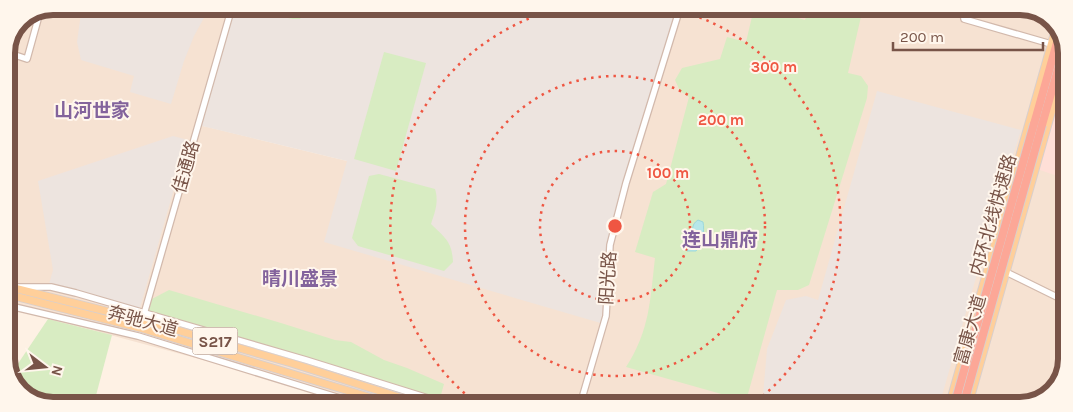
<svg xmlns="http://www.w3.org/2000/svg" width="1073" height="412" viewBox="0 0 1073 412" font-family="Karla,'Noto Sans SC',sans-serif">
<style>
.residential{fill:#f6e2d2}
.commercial{fill:#ffdfd7}
.industrial{fill:#ede4df}
.green{fill:#d8ecc2}
.water{fill:#b7e7e9;stroke:#9dd8db}
.lines{fill:none;stroke-linecap:round;stroke-linejoin:round}
.minor-casing{stroke:#d2b9ac;stroke-width:8}
.major-casing{stroke:#d9cfcc;stroke-width:9}
.highway-casing{stroke:#d9cfcc;stroke-width:10}
.minor{stroke:#fff;stroke-width:5.5}
.major{stroke:#ffcf9a;stroke-width:7}
.highway{stroke:#fca797;stroke-width:8}
.highway-bridge-casing{stroke:#d9cfcc;stroke-width:10;stroke-linecap:butt}
.highway-bridge{stroke:#fca797;stroke-width:8}
.ring{fill:none;stroke:#ef5642;stroke-width:2.5;stroke-dasharray:2.5 5}
.labels{text-anchor:middle;dominant-baseline:central;stroke-width:4;stroke-linejoin:round;paint-order:stroke}
.shield{fill:#fff6ec;stroke:#a08579;stroke-width:1}
.shield-label{font-size:16px;font-weight:bold;fill:#785448}
.street-label{font-size:18px;fill:#785448;stroke:#fff6ec}
.neighbourhood-label{font-size:19px;font-weight:bold;fill:#83639c;stroke:#fff6ec}
.rim{fill:none;stroke:#785448;stroke-width:6}
.centre{fill:#ef5642;stroke:#fff6ec;stroke-width:2.5}
.ring-label{font-size:15px;text-anchor:middle;font-weight:bold;fill:#ef5642;stroke:#fff6ec;stroke-width:4;stroke-linejoin:round;paint-order:stroke}
</style>
<rect width="100%" height="100%" fill="#fef1e4"/>
<polygon class="residential" points="53,6 233,7 199,125 347,161 609,250 680,8 1035,9 1057,24 1067,50 1064,374 1046,398 1020,406 361,404 311,389 6,307 6,50 20,20"/>
<polygon class="commercial" points="1067,57 1066,179 1037,169"/>
<g class="industrial">
<polygon points="82,6 210,7 194,36 184,61 171,104 130,92 134,76 81,60 77,42"/>
<polygon points="232,7 680,8 609,250 604,324 324,242 347,161 198,125"/>
<polygon points="877,91 1021,130 988,236 939,406 761,405 763,395 767,349 786,300 806,296 818,300"/>
<polygon points="173,136 188,140 140,308 49,284 53,270 38,181"/>
</g>
<g class="green">
<polygon points="260,7 306,7 305,12 300,19 293,19 266,14"/>
<path d="M754 8H764L805 20 809 8H863L848 73 861 76 868 86 867 98 809 285 798 290H777L746 401 626 367C650 330 650 300 655 258L635 252 653 192 666 184 689 97 680 91 675 80 682 68 720 59 727 37 746 42Z"/>
<polygon points="384,52 426,63 396,171 354,159"/>
<path d="M379 174 435 189C439 202 435 212 431 224 445 238 452 241 453 262L444 271 358 246 352 238 369 176Z"/>
<polygon points="169,290 281,323 335,340 351,342 384,360 407,368 444,384 439,402 145,312 148,301"/>
<polygon points="48,319 112,335 94,403 38,403 16,387 11,374"/>
</g>
<path class="water" d="M698 220 703 222C705 231 702 244 696 251H687C687 246 689 244 691 239 694 231 690 225 698 220Z"/>
<g class="lines">
<defs>
<g id="minor">
<polyline points="963,9 964,19 1051,44"/>
<polyline points="6,52 27,59 40,12"/>
<polyline points="990,267 1006,272 1065,301"/>
<polyline points="18,287 51,287 76,293 306,360 447,404"/>
<polyline points="6,305 138,336 359,404"/>
<polyline points="140,328 232,7"/>
<polyline points="580,405 606,316 610,245 626,183 680,8"/>
</g>
<g id="major">
<polyline points="6,286 142,320 291,363 421,404"/>
<polyline points="6,294 140,328 392,404"/>
<polyline points="949,406 1057,24"/>
<polyline points="968,406 1067,57"/>
</g>
<g id="highway">
<polyline points="1034,124 1060,32"/>
<polyline points="1042,125 1065,45"/>
</g>
</defs>
<use href="#minor" class="minor-casing"/>
<use href="#major" class="major-casing"/>
<use href="#highway" class="highway-casing"/>
<use href="#minor" class="minor"/>
<use href="#major" class="major"/>
<use href="#highway" class="highway"/>
<defs>
<g id="highway-bridge">
<polyline points="954,406 1034,124"/>
<polyline points="963,406 1042,125"/>
</g>
</defs>
<use href="#highway-bridge" class="highway-bridge-casing"/>
<use href="#highway-bridge" class="highway-bridge"/>
</g>
<g class="ring">
<circle cx="615" cy="226" r="75"/>
<circle cx="615" cy="226" r="150"/>
<path d="M476 403A225 225 0 0 1 561 8M671 8A225 225 0 0 1 752 405"/>
</g>
<g class="labels">
<rect class="shield" x="192.5" y="327.5" width="45" height="27" rx="4"/>
<g class="shield-label">
<text x="215" y="341">S217</text>
</g>
<g class="street-label">
<text transform="translate(186 167) rotate(-74)">佳通路</text>
<text transform="translate(993 215) rotate(-74)">内环北线快速路</text>
<text transform="translate(608 278) rotate(-86)">阳光路</text>
<text transform="translate(143 321) rotate(15)">奔驰大道</text>
<text transform="translate(970 330) rotate(-74)">富康大道</text>
</g>
<g class="neighbourhood-label">
<text x="92" y="111">山河世家</text>
<text x="720" y="240">连山鼎府</text>
<text x="300" y="279">晴川盛景</text>
</g>
</g>
<path d="M0 0H1073V412H0ZM53 15H1020A38 38 0 0 1 1058 53V359A38 38 0 0 1 1020 397H53A38 38 0 0 1 15 359V53A38 38 0 0 1 53 15Z" fill="#fff6ec" fill-rule="evenodd"/>
<path class="rim" d="M53 15H1020A38 38 0 0 1 1058 53V359A38 38 0 0 1 1020 397H53A38 38 0 0 1 15 359V53A38 38 0 0 1 53 15Z"/>
<circle cx="615" cy="226" r="8" class="centre"/>
<g class="ring-label">
<text x="774" y="72">300 m</text>
<text x="721" y="125">200 m</text>
<text x="668" y="178">100 m</text>
</g>
<g transform="translate(45 367) rotate(106)" stroke="#fff6ec" stroke-width="4" paint-order="stroke">
<path d="M0-4L9 19L0 12L-9 19Z" fill="#785448"/>
<text y="-8" font-size="14" font-weight="bold" text-anchor="middle" fill="#785448">N</text>
</g>
<path d="M893 42v8h150v-8" fill="none" stroke="#785448" stroke-width="2.5"/>
<text x="900" y="42" font-size="15" fill="#785448" stroke="#fff6ec" stroke-width="4" paint-order="stroke">200 m</text>
</svg>
